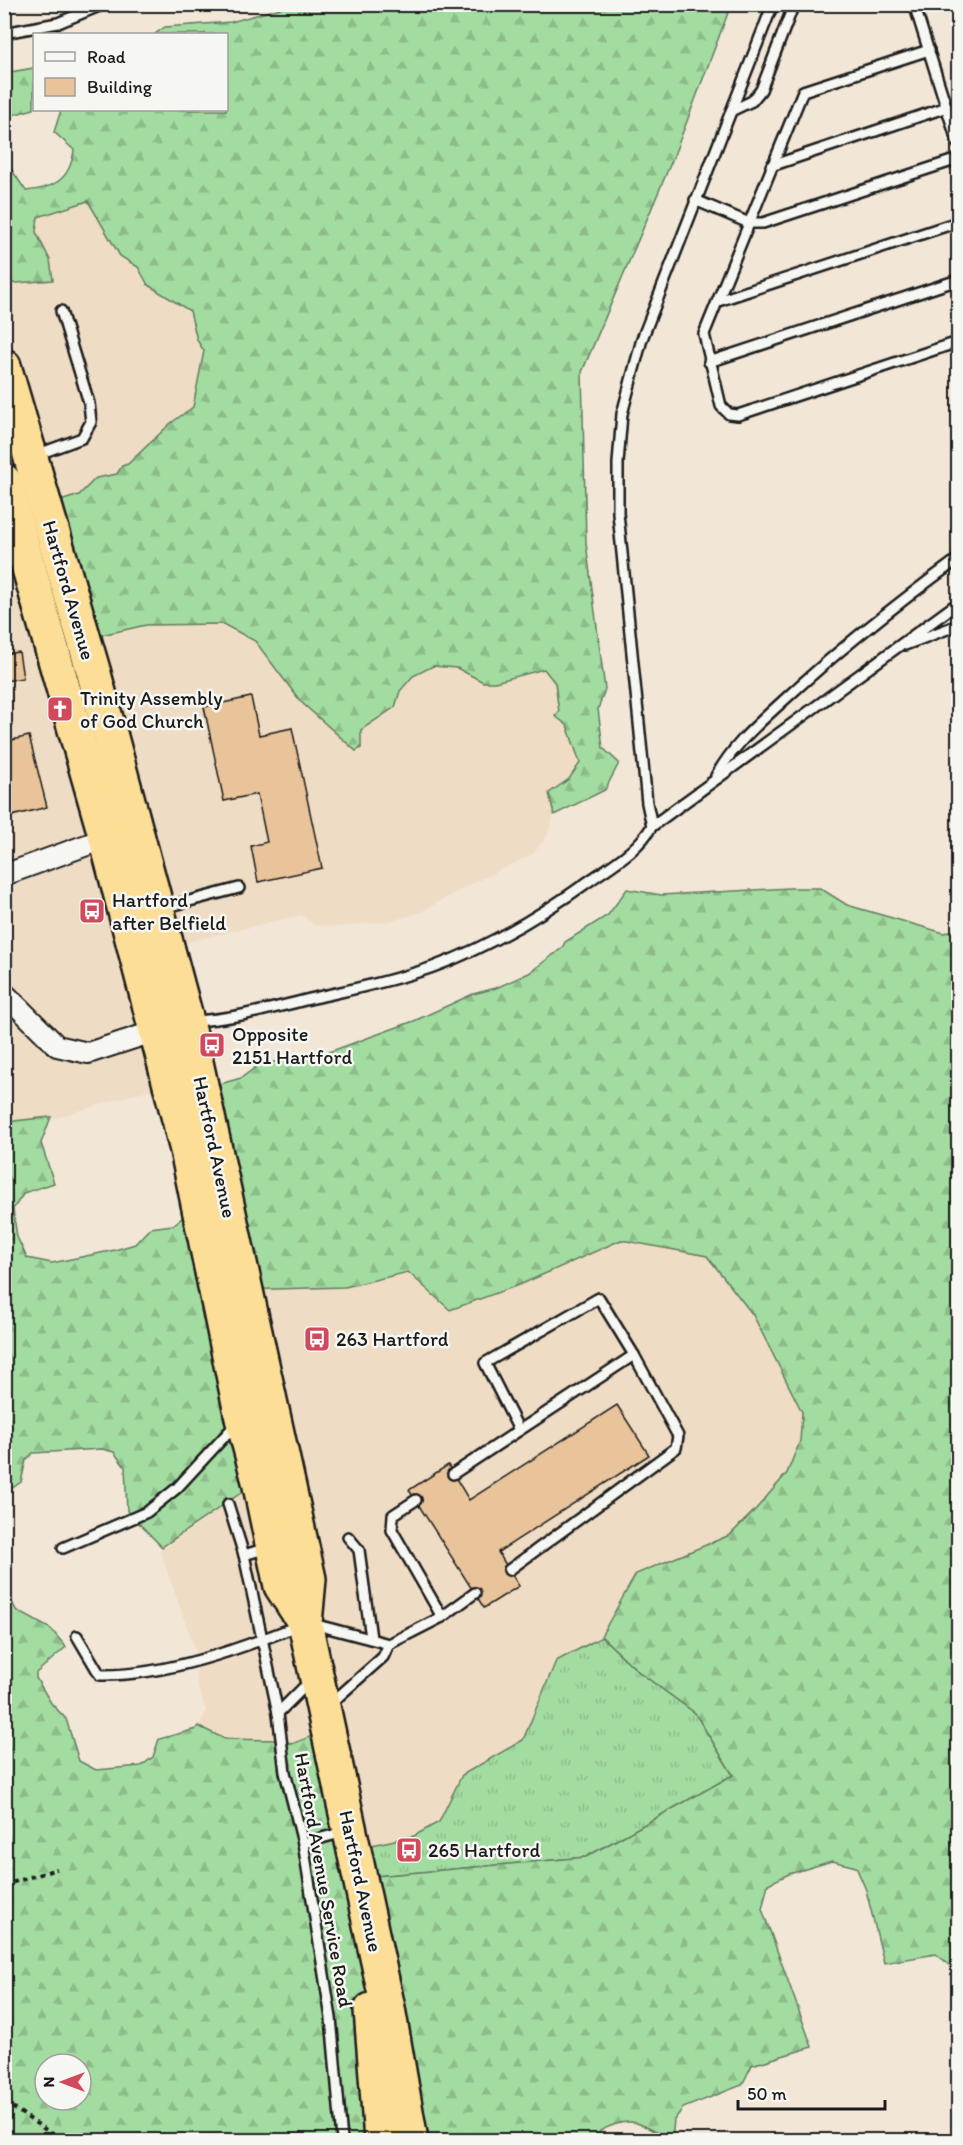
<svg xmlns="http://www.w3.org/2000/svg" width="963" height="2145" viewBox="0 0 963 2145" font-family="Itim,sans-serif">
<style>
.built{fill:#efdcc4}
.grass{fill:url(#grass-tufts);stroke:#607c5e;stroke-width:1.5}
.forest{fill:url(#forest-firs);stroke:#607c5e;stroke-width:1.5;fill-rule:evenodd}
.building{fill:#e9c399;stroke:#1c1c1c;stroke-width:1.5}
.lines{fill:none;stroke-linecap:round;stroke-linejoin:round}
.lane-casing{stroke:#1c1c1c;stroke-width:14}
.street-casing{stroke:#1c1c1c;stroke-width:24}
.highway-casing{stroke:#1c1c1c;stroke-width:38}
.path{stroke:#1c1c1c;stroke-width:4;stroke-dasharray:4.5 4.5;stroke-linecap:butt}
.lane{stroke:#f6f6f2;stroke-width:9}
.street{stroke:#f6f6f2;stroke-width:20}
.highway{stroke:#fcde96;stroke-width:33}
.labels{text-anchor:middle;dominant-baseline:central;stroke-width:5;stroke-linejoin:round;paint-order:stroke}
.street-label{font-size:20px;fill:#1c1c1c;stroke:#f6f6f2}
.poi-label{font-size:20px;fill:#1c1c1c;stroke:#f6f6f2;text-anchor:start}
</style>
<defs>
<pattern id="grass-tufts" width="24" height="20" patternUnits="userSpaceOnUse" patternTransform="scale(1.5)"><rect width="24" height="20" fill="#a3dca1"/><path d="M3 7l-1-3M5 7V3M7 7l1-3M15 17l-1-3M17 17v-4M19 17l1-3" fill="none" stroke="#8cbc8a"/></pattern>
<pattern id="forest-firs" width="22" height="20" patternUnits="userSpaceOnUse" patternTransform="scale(1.5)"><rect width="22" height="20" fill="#a3dca1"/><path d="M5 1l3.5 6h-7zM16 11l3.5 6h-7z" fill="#8cbc8a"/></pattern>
</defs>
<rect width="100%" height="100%" fill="#f2e7d7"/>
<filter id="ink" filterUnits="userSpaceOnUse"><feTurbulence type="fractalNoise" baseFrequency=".0167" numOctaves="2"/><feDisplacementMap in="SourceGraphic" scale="12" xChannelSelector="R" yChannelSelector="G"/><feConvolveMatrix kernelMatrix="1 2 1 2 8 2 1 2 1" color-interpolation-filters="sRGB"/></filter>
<g filter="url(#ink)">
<g class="built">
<polygon points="88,201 120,256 138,267 148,285 190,311 197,340 204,351 193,407 171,423 128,464 122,466 117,474 96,478 80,495 45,507 5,398 4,284 13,282 50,260 36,232 38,217"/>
<polygon points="59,590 75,641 146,625 223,624 255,641 301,702 361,748 360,730 395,707 400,691 413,676 433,666 457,668 495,682 544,669 555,683 559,712 567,725 580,764 569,779 549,793 554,815 548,834 533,854 467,886 421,912 392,921 336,927 315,925 301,915 175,945 184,1079 49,1120 50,1117 5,1122 5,599"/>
<polygon points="621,1240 706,1256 753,1315 802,1412 800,1441 787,1473 756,1509 730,1535 636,1574 602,1637 556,1661 523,1740 462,1775 439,1822 414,1836 362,1847 312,1736 292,1744 281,1740 225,1739 198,1726 206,1711 197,1684 196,1653 160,1551 270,1473 238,1290 345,1287 408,1272 524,1283"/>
</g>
<polygon class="grass" points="602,1637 639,1672 695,1713 733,1775 586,1857 376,1876 362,1847 414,1836 439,1822 462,1775 523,1740 556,1661"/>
<g class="forest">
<path d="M295 4 731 5 673 158 582 372 586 543 605 689 598 709 603 748 619 763 605 790 554 815 549 793 569 779 580 763 567 725 555 716 559 712 555 683 544 669 495 682H483L457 668 433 666 413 676 400 691 395 707 361 730V748L356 751 301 702 255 641 223 624 146 625 75 641 39 508 79 495 96 478 117 474 122 466 128 464 171 423 193 407 204 351 197 340 190 311 148 285 138 267 120 256 88 201 38 217 36 232 50 260 53 280 5 284V160L26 191C53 188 70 181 74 150L54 132 61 110H226V34H155L165 27 231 22Z"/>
<polygon points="34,68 34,109 5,117 5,73"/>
<path d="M790 888H820L847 905 944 933 958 930V1972L936 1954 884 1963 866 1890 856 1867 832 1861 789 1874 768 1884 762 1909 812 2047 752 2065 742 2085 683 2108 674 2120 672 2140C641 2127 636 2112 600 2131L598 2140H5L4 1693 12 1685 5 1676V1597L10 1598 16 1610 51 1629 66 1647 36 1673V1678L51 1703 66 1719 79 1761 96 1770 141 1766 153 1757 159 1739 196 1729 198 1726 225 1739 281 1740 292 1744 312 1736 334 1733 376 1876 586 1857 733 1775 695 1713 639 1672 601 1636 636 1574 730 1535 756 1509 787 1473 800 1441 802 1412 753 1315 707 1256 621 1240 524 1283 450 1310 408 1272 345 1287 238 1290 270 1473 162 1547 127 1511 125 1467 114 1452 102 1449 33 1453 26 1460 21 1482 11 1489 5 1505V1122L51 1117 41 1143 54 1183 24 1193 13 1209 17 1237 27 1258 52 1263 115 1250 135 1244 150 1228 173 1225 182 1218 211 1212 190 1100 220 1084 241 1078 260 1064 318 1056 414 1021 473 994 496 988 529 973 562 948 565 942 608 915 627 889 661 895ZM45 2064H81V2100H45Z"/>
</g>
<g class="building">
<polygon points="19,652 23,678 4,681 4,654"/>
<polygon points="251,697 259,735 292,728 322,868 258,882 251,846 267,842 257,794 224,801 204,707"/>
<polygon points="29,736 47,807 8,817 4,803 4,742"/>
<polygon points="617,1405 649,1455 498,1552 519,1586 484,1608 409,1490 448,1465 469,1500"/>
</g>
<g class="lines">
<defs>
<g id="lane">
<polyline points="773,4 642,339 622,414 618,463 618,513 647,803 652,826 958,603"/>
<polyline points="914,4 958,144"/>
<polyline points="4,33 58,23 104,4"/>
<polyline points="929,50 803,91 704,334 721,406 729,414 738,415 958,342"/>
<polyline points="731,111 752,101 761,90 794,4"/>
<polyline points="771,166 947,107"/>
<polyline points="695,200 749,223 763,223 958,159"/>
<polyline points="718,301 958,222"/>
<polyline points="709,362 958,280"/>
<polyline points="36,455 82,438 91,422 89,403 61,311"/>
<polyline points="905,645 958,625"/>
<path d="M716 776C734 744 756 726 783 701 838 650 898 603 958 559"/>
<polyline points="163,908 239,888"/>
<path d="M193 1021C235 1019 273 1008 314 998 353 989 394 981 433 967 491 946 542 915 592 879 615 863 638 850 652 826"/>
<polyline points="519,1430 485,1363 599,1298 634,1355"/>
<polyline points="453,1474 634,1355 678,1436 676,1448 509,1570"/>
<polyline points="416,1500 393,1515 392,1530 442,1617"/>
<polyline points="228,1504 244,1555"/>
<polyline points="348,1537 359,1550 371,1638"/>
<polyline points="63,1548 147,1512 177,1488 236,1424"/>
<polyline points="267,1548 244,1555 278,1713"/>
<polyline points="313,1624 389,1644"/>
<path d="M77 1636 100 1675C166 1676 239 1649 300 1625"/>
<polyline points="312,1683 303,1688 278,1713 285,1772 303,1843 331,2018 342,2140"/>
<polyline points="329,1705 383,1657 389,1644 442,1617 475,1593"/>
<polyline points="303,1843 344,1832"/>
</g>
<g id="street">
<polyline points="4,875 106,838"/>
<polyline points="4,993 57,1046 88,1053 165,1028"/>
</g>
<g id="highway">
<polyline points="4,366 93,670 187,1021 309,1579 305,1623 388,2008 411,2140"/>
<polyline points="4,481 106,838 187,1150 242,1418 259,1481 281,1586 305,1623"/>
<polyline points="371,2010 381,2140"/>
</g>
</defs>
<use href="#lane" class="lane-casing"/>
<use href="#street" class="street-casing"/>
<use href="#highway" class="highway-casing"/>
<g class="path">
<polyline points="4,1885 57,1869"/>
<polyline points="4,2110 12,2107 61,2140"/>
</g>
<use href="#lane" class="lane"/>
<use href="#street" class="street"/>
<use href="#highway" class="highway"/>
</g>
</g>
<defs>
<symbol id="church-square" viewBox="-11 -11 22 22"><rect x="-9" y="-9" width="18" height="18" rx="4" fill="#d1495b" stroke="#f6f6f2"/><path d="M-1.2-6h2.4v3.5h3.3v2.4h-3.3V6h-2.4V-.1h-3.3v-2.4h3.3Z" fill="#fff"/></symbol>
<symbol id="bus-square" viewBox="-11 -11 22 22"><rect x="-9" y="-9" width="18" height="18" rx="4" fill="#d1495b" stroke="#f6f6f2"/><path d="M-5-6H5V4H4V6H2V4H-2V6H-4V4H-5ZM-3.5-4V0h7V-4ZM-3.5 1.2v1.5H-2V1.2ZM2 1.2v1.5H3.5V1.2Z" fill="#fff"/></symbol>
</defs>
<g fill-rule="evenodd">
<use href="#church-square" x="45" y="694" width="30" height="30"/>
<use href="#bus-square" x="77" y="896" width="30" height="30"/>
<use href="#bus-square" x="197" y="1030" width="30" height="30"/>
<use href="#bus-square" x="302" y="1324" width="30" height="30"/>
<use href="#bus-square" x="394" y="1835" width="30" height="30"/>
</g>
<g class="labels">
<g class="street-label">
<text transform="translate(69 590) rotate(74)">Hartford Avenue</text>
<text transform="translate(215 1147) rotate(78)">Hartford Avenue</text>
<text transform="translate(324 1880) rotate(80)">Hartford Avenue Service Road</text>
<text transform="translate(361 1881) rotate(78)">Hartford Avenue</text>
</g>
<g class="poi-label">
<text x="80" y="698">Trinity Assembly<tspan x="80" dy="23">of God Church</tspan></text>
<text x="112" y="900">Hartford<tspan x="112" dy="23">after Belfield</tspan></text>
<text x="232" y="1034">Opposite<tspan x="232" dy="23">2151 Hartford</tspan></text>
<text x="336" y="1339">263 Hartford</text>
<text x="428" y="1850">265 Hartford</text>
</g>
</g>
<rect width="963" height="2145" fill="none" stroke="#f6f6f2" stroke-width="24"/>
<rect x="12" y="12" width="939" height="2121" fill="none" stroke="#1c1c1c" stroke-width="2" filter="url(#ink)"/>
<rect x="33" y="33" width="195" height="78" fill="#f6f6f2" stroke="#9f9f9c" stroke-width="1.5"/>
<rect x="45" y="52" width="30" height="9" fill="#f6f6f2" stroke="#9f9f9c" stroke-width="1.5"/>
<text x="87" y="63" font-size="18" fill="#1c1c1c">Road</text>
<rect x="45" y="78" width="30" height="18" fill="#e9c399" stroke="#9f9f9c" stroke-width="1.5"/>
<text x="87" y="93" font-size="18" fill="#1c1c1c">Building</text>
<g transform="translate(63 2082) rotate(270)"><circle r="28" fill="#f6f6f2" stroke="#9f9f9c" stroke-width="1.5"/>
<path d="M0-4.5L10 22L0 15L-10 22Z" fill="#d1495b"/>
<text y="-9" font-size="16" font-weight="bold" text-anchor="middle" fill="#1c1c1c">N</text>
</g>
<path d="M738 2100v9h147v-9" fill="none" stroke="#1c1c1c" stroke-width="3"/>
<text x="747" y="2100" font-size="18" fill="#1c1c1c" stroke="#f6f6f2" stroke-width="4.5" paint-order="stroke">50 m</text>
</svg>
